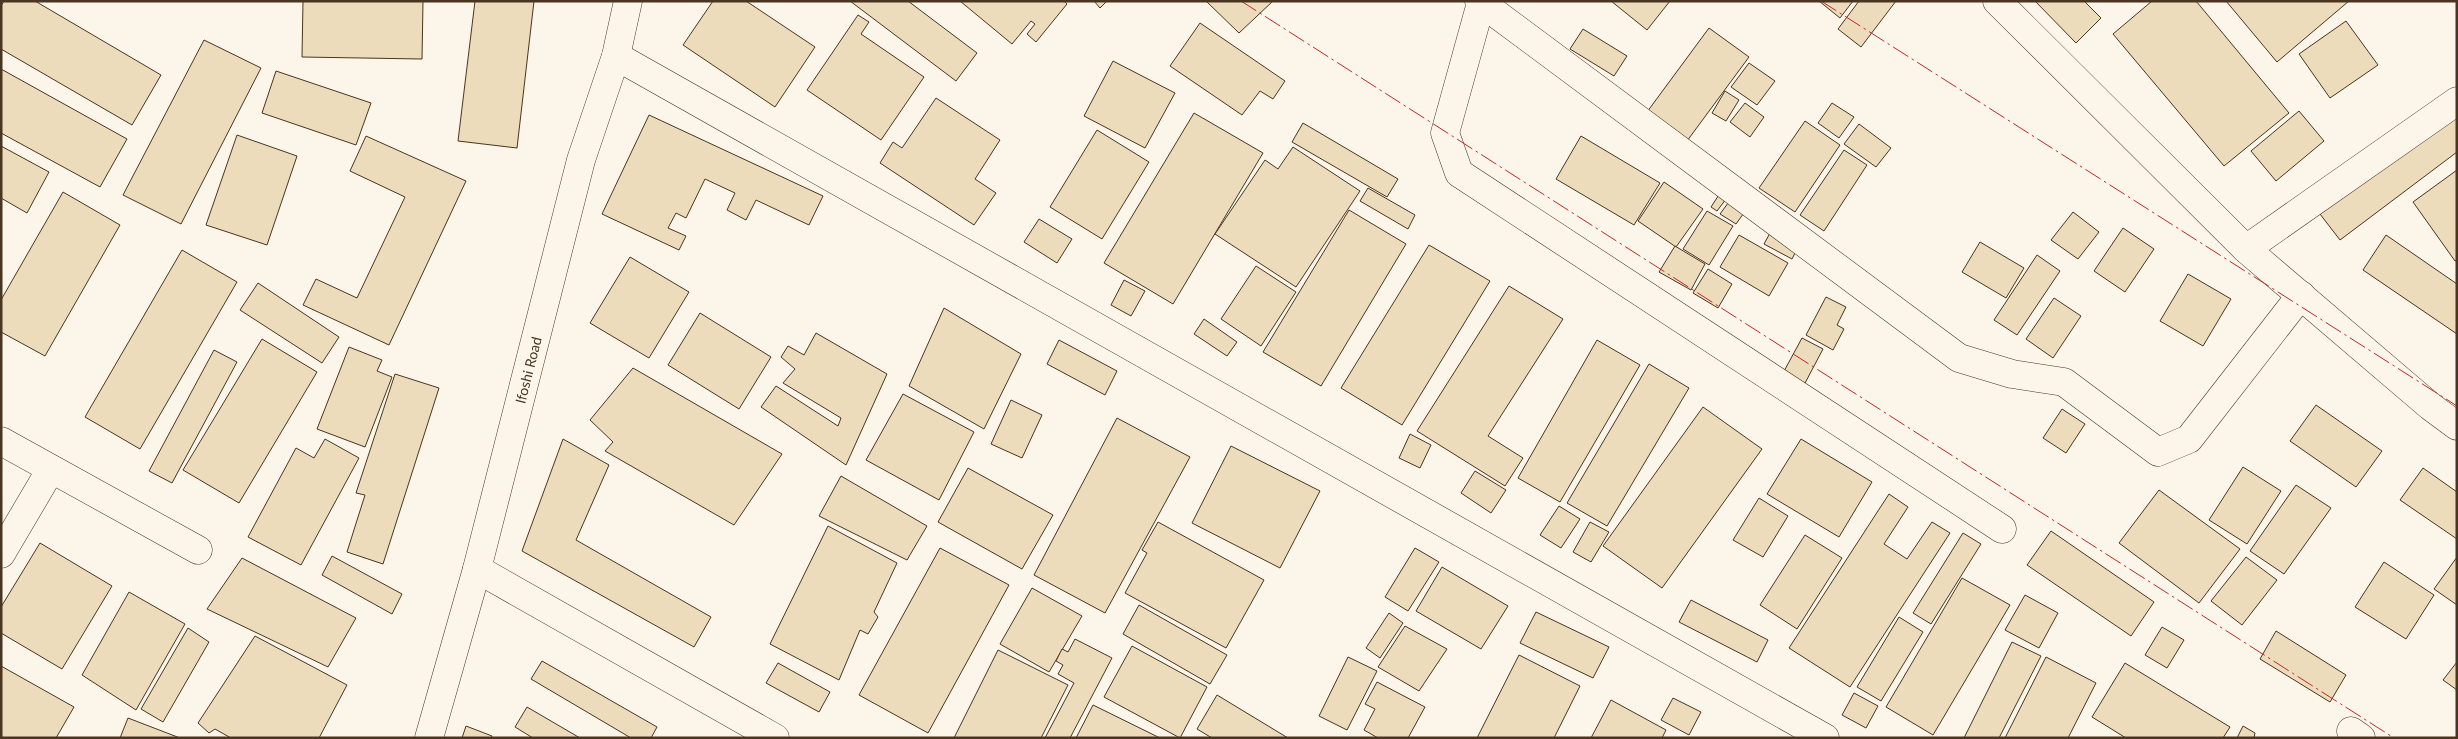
<svg xmlns="http://www.w3.org/2000/svg" width="2458" height="739" viewBox="0 0 2458 739" font-family="Lato,sans-serif">
<style>
.building{fill:#ecdcbc;stroke:#4a3520}
.lines{fill:none;stroke-linecap:round;stroke-linejoin:round}
.minor-casing{stroke:#4a3520;stroke-width:29}
.major-casing{stroke:#4a3520;stroke-width:29}
.minor{stroke:#fbf6e9;stroke-width:28}
.major{stroke:#fbf6e9;stroke-width:28}
.power{stroke:#c62828;stroke-width:1;stroke-dasharray:18 4 2.5 4;stroke-linecap:butt}
.labels{text-anchor:middle;dominant-baseline:central;stroke-width:4;stroke-linejoin:round;paint-order:stroke}
.street-label{font-size:14px;fill:#4a3520;stroke:#fbf6e9}
</style>
<rect width="100%" height="100%" fill="#fbf6e9"/>
<g class="building">
<polygon points="4,1 35,1 161,75 132,125 1,49 1,6"/>
<polygon points="303,1 423,1 422,59 302,57"/>
<polygon points="475,1 534,1 517,148 458,141"/>
<polygon points="713,1 746,1 815,47 775,107 683,45"/>
<polygon points="850,1 908,1 977,53 956,81"/>
<polygon points="960,1 1064,1 1067,4 1036,42 1027,34 1035,24 1031,21 1012,44"/>
<polygon points="1094,1 1107,1 1100,8"/>
<polygon points="1206,1 1273,1 1239,33"/>
<polygon points="1611,1 1670,1 1647,30"/>
<polygon points="1819,1 1853,1 1840,18"/>
<polygon points="1859,1 1896,1 1861,47 1838,29"/>
<polygon points="2035,1 2084,1 2101,18 2076,43"/>
<polygon points="2152,1 2196,1 2289,113 2224,166 2113,34"/>
<polygon points="2226,1 2349,1 2277,62"/>
<polygon points="858,15 869,22 861,34 924,77 881,140 807,90"/>
<polygon points="2346,21 2378,65 2330,98 2299,54"/>
<polygon points="1200,23 1285,81 1273,99 1260,91 1242,115 1170,66"/>
<polygon points="1709,28 1749,57 1687,141 1647,112"/>
<polygon points="1583,29 1627,56 1614,76 1570,49"/>
<polygon points="204,40 261,68 181,224 123,195"/>
<polygon points="1113,61 1175,93 1145,148 1084,116"/>
<polygon points="1749,63 1775,81 1757,105 1731,87"/>
<polygon points="1,69 127,139 100,187 1,133"/>
<polygon points="276,71 371,103 356,145 262,113"/>
<polygon points="1725,91 1739,100 1726,121 1712,113"/>
<polygon points="936,98 1000,140 975,179 996,193 974,225 880,163 893,142 902,148"/>
<polygon points="1745,103 1764,117 1750,137 1730,122"/>
<polygon points="1832,103 1854,117 1839,138 1818,123"/>
<polygon points="2299,111 2324,141 2276,181 2251,151"/>
<polygon points="2457,112 2457,152 2340,240 2320,214"/>
<polygon points="1194,113 1263,153 1173,304 1104,263"/>
<polygon points="649,115 823,196 809,225 756,200 746,220 727,210 735,193 705,179 686,218 676,213 668,228 686,236 679,250 602,214"/>
<polygon points="1805,121 1840,145 1795,212 1759,188"/>
<polygon points="1303,123 1398,179 1387,197 1292,142"/>
<polygon points="1859,124 1891,148 1876,167 1844,144"/>
<polygon points="1097,130 1149,162 1102,239 1050,207"/>
<polygon points="237,135 297,156 267,245 206,225"/>
<polygon points="366,136 466,181 389,345 303,305 316,279 357,298 405,197 350,171"/>
<polygon points="1581,136 1660,183 1634,225 1556,179"/>
<polygon points="1,146 49,172 27,213 1,198"/>
<polygon points="1293,147 1360,191 1296,287 1215,234 1265,160 1278,169"/>
<polygon points="1844,150 1867,165 1824,231 1800,215"/>
<polygon points="2457,170 2457,260 2455,261 2413,202"/>
<polygon points="1664,182 1703,209 1676,247 1638,221"/>
<polygon points="1368,188 1415,215 1408,229 1360,201"/>
<polygon points="1722,190 1729,195 1717,211 1711,207"/>
<polygon points="63,192 120,225 45,356 1,332 1,300"/>
<polygon points="1731,199 1746,210 1736,224 1720,214"/>
<polygon points="1349,210 1406,244 1321,386 1263,352"/>
<polygon points="1707,211 1733,226 1709,265 1683,249"/>
<polygon points="2073,212 2099,232 2078,259 2051,240"/>
<polygon points="1039,219 1072,239 1057,263 1024,242"/>
<polygon points="2123,228 2154,249 2125,292 2094,271"/>
<polygon points="1770,233 1797,249 1792,259 1764,244"/>
<polygon points="1739,235 1788,263 1769,296 1720,267"/>
<polygon points="2386,235 2457,284 2457,334 2363,270"/>
<polygon points="1980,242 2024,268 2006,298 1962,272"/>
<polygon points="1429,245 1490,281 1402,425 1341,388"/>
<polygon points="1675,246 1705,264 1691,290 1659,272"/>
<polygon points="182,250 237,282 140,449 85,417"/>
<polygon points="2037,255 2060,271 2017,335 1994,320"/>
<polygon points="630,257 689,292 649,358 590,323"/>
<polygon points="1256,266 1296,292 1261,346 1221,319"/>
<polygon points="1708,269 1732,284 1718,308 1693,293"/>
<polygon points="2188,274 2231,299 2203,346 2160,321"/>
<polygon points="1124,280 1145,291 1131,316 1111,305"/>
<polygon points="258,283 339,337 322,363 240,310"/>
<polygon points="1509,286 1563,319 1488,436 1523,458 1505,486 1417,431"/>
<polygon points="1826,297 1846,307 1837,325 1844,329 1833,350 1806,335"/>
<polygon points="2054,298 2081,316 2053,358 2026,339"/>
<polygon points="944,308 1021,354 984,429 909,386"/>
<polygon points="700,313 771,357 739,409 668,365"/>
<polygon points="1204,319 1237,342 1227,356 1194,334"/>
<polygon points="816,333 887,374 846,465 761,407 776,386 838,426 841,418 783,383 795,369 781,357 788,346 804,355"/>
<polygon points="1802,338 1823,349 1804,385 1783,373"/>
<polygon points="262,339 317,372 239,503 183,470"/>
<polygon points="1059,340 1117,371 1105,395 1047,364"/>
<polygon points="1597,340 1640,365 1560,502 1518,478"/>
<polygon points="349,347 382,360 377,371 392,377 365,447 317,429"/>
<polygon points="214,350 237,362 172,483 149,471"/>
<polygon points="1649,364 1689,388 1607,526 1567,503"/>
<polygon points="633,368 782,454 734,525 605,451 613,442 590,420"/>
<polygon points="395,374 439,388 383,564 347,552 365,495 356,493"/>
<polygon points="903,394 974,432 939,500 866,460"/>
<polygon points="1011,400 1042,415 1022,458 991,444"/>
<polygon points="2316,405 2382,451 2356,487 2290,441"/>
<polygon points="1703,407 1762,449 1662,588 1603,546"/>
<polygon points="2062,409 2085,424 2066,453 2043,438"/>
<polygon points="1117,418 1190,457 1105,613 1034,575"/>
<polygon points="1410,434 1431,445 1420,468 1399,458"/>
<polygon points="325,439 359,458 301,565 248,537 296,448 314,458"/>
<polygon points="563,439 609,465 576,540 711,617 694,647 522,551"/>
<polygon points="1801,439 1872,482 1839,537 1767,494"/>
<polygon points="1231,446 1320,491 1280,568 1192,523"/>
<polygon points="2243,467 2281,491 2247,544 2209,520"/>
<polygon points="968,468 1053,515 1022,569 938,522"/>
<polygon points="2423,468 2457,492 2457,539 2400,500"/>
<polygon points="1475,471 1506,490 1491,513 1461,493"/>
<polygon points="841,476 927,526 907,560 819,516"/>
<polygon points="2296,485 2331,508 2284,574 2250,551"/>
<polygon points="2159,490 2240,549 2199,603 2119,543"/>
<polygon points="1889,494 1908,507 1884,544 1907,559 1932,522 1950,533 1850,687 1789,648"/>
<polygon points="1759,498 1788,516 1763,557 1733,540"/>
<polygon points="1559,506 1580,519 1561,548 1540,535"/>
<polygon points="1158,522 1264,580 1226,648 1125,593 1147,553 1142,550"/>
<polygon points="1590,522 1609,532 1591,562 1573,552"/>
<polygon points="828,526 897,563 874,612 878,617 868,634 860,630 839,680 770,644"/>
<polygon points="2051,531 2154,602 2131,636 2027,565"/>
<polygon points="1963,533 1981,544 1931,624 1913,613"/>
<polygon points="1805,535 1842,558 1797,629 1760,605"/>
<polygon points="40,543 112,586 62,669 1,633 1,607"/>
<polygon points="940,548 1009,585 928,733 859,695"/>
<polygon points="1415,548 1439,562 1408,611 1385,597"/>
<polygon points="332,556 402,594 392,614 322,575"/>
<polygon points="2246,557 2277,580 2242,625 2211,601"/>
<polygon points="2457,557 2457,605 2434,589"/>
<polygon points="242,558 356,618 328,667 207,609"/>
<polygon points="2384,562 2434,595 2406,639 2355,607"/>
<polygon points="1442,567 1508,606 1481,649 1416,611"/>
<polygon points="1962,578 2010,605 1933,735 1886,707"/>
<polygon points="1032,588 1082,616 1049,672 1000,644"/>
<polygon points="129,592 185,624 136,710 82,675"/>
<polygon points="2025,595 2058,613 2039,648 2005,630"/>
<polygon points="1691,600 1768,640 1757,662 1679,622"/>
<polygon points="1139,605 1227,655 1210,684 1123,634"/>
<polygon points="1536,612 1609,647 1593,678 1520,643"/>
<polygon points="1389,613 1403,623 1380,658 1366,648"/>
<polygon points="1899,617 1923,632 1881,701 1857,687"/>
<polygon points="1405,626 1447,649 1419,691 1378,667"/>
<polygon points="2162,627 2184,640 2167,668 2145,655"/>
<polygon points="188,628 209,642 163,722 141,709"/>
<polygon points="2276,631 2346,675 2330,702 2260,659"/>
<polygon points="255,636 347,685 319,738 231,738 215,729 209,733 198,723"/>
<polygon points="1075,639 1112,658 1070,738 1045,738 1074,683 1058,674 1063,665 1056,661 1062,649 1068,652"/>
<polygon points="2012,642 2041,656 1999,738 1964,738"/>
<polygon points="1132,646 1207,687 1180,738 1104,697"/>
<polygon points="998,650 1068,685 1041,738 954,738"/>
<polygon points="1519,655 1580,686 1554,738 1477,738"/>
<polygon points="1348,657 1377,671 1347,730 1319,716"/>
<polygon points="2046,657 2096,683 2068,738 2005,738"/>
<polygon points="542,661 657,727 651,738 631,738 531,679"/>
<polygon points="2457,662 2457,690 2443,680"/>
<polygon points="778,663 830,692 819,712 766,683"/>
<polygon points="2125,663 2230,727 2223,738 2126,738 2092,717"/>
<polygon points="1,666 74,707 56,738 1,738"/>
<polygon points="1377,682 1425,707 1408,738 1378,738 1364,730 1375,709 1365,704"/>
<polygon points="1854,693 1878,706 1866,728 1842,715"/>
<polygon points="1217,695 1288,738 1212,738 1197,729"/>
<polygon points="1673,698 1701,712 1689,735 1661,720"/>
<polygon points="1611,700 1666,730 1662,738 1591,738"/>
<polygon points="1093,705 1160,738 1076,738"/>
<polygon points="527,707 580,738 533,738 515,727"/>
<polygon points="128,718 180,738 120,738"/>
<polygon points="466,726 492,736 491,738 462,738"/>
<polygon points="2243,726 2255,733 2254,738 2237,738"/>
</g>
<g class="lines">
<defs>
<g id="minor">
<polyline points="1479,1 1959,358 2012,374 2064,382 2158,452 2189,439 2301,295"/>
<polyline points="1997,1 2246,249 2430,406 2457,426"/>
<polyline points="1481,3 1445,133 1459,173 2002,529"/>
<polyline points="616,56 1825,738"/>
<polyline points="2246,249 2457,101"/>
<polyline points="1,441 198,550"/>
<polyline points="1,554 51,469"/>
<polyline points="477,569 775,738"/>
<polyline points="2351,731 2361,738"/>
</g>
<g id="major">
<path id="s1" d="M429 738 477 569 581 160 616 56 628 1"/>
</g>
</defs>
<use href="#minor" class="minor-casing"/>
<use href="#major" class="major-casing"/>
<use href="#minor" class="minor"/>
<use href="#major" class="major"/>
<g class="power">
<polyline points="1241,1 2394,738"/>
<polyline points="1821,1 2457,406"/>
</g>
</g>
<g class="labels">
<g class="street-label">
<text stroke="none"><textPath href="#s1" startOffset="381">Ifoshi Road</textPath></text>
</g>
</g>
<rect width="2458" height="739" fill="none" stroke="#4a3520" stroke-width="5"/>
</svg>
